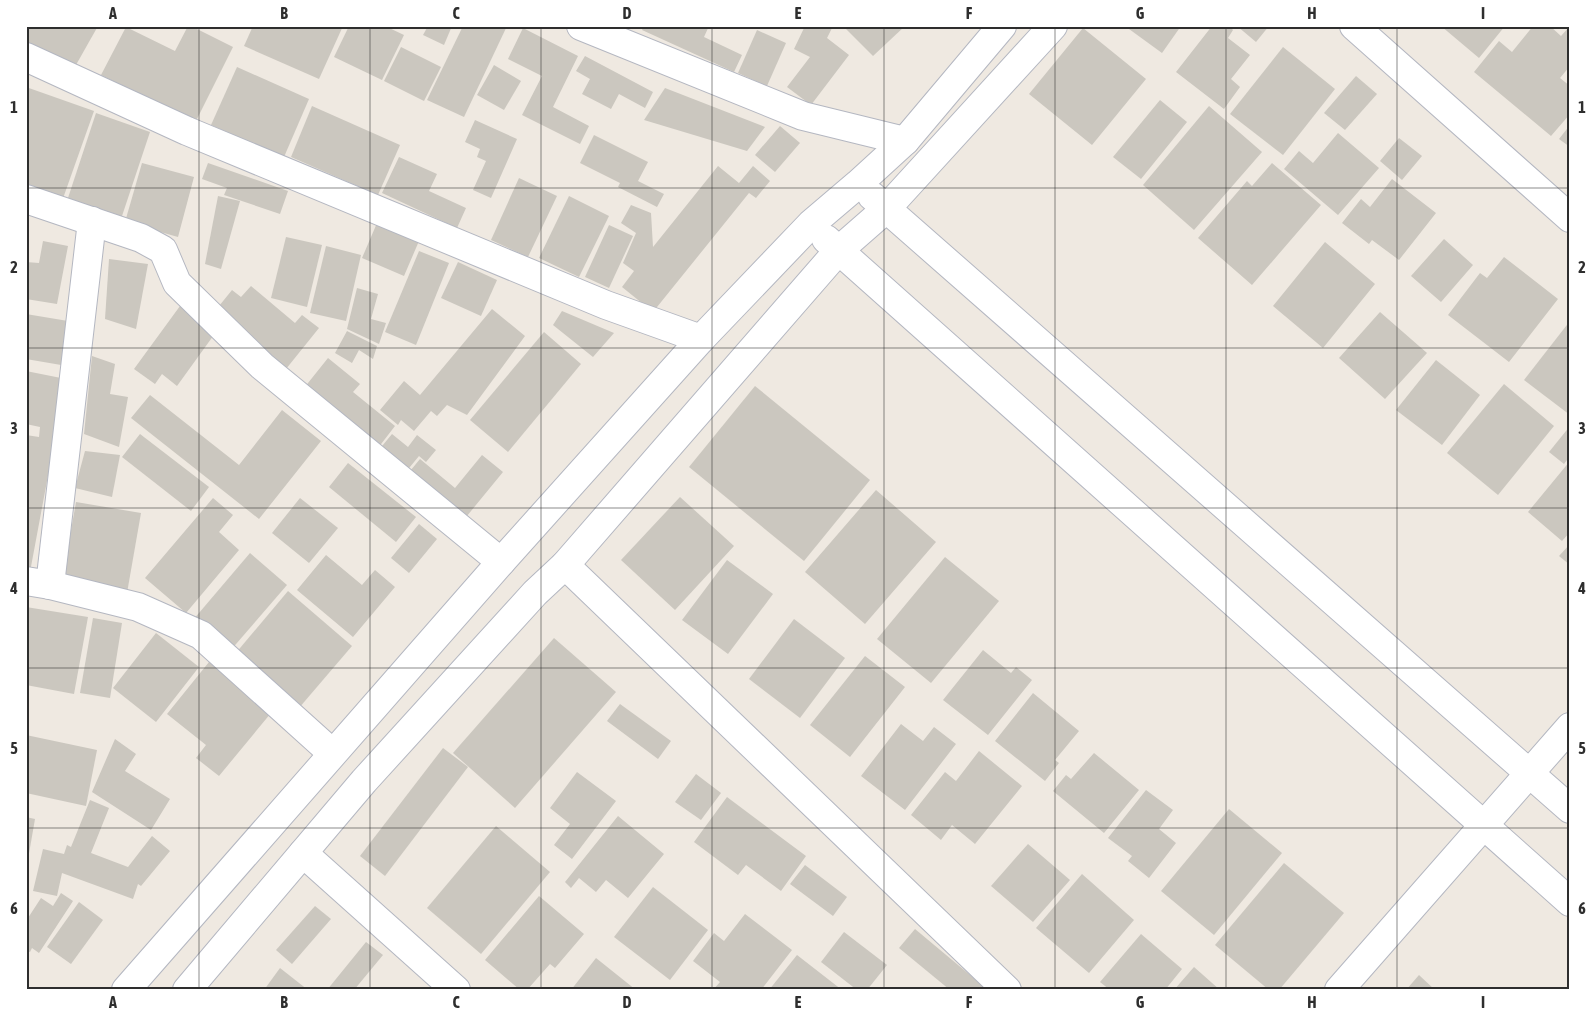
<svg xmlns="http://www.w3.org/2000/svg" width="1596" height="1016" viewBox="0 0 1596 1016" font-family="'Asap Condensed',sans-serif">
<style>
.building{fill:#cbc7bf}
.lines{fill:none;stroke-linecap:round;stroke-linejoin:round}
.minor-casing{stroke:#b4b7c1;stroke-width:30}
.secondary-casing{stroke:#b4b7c1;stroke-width:30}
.minor{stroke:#fff;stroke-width:28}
.secondary{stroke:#fff;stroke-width:28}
.grid{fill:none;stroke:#2e2e2e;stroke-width:1;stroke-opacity:0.55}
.neatline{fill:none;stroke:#2e2e2e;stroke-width:2}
.grid-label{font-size:16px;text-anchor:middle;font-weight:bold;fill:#2e2e2e}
</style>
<rect width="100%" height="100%" fill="#efe9e1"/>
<g class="building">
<polygon points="26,26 98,26 72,72 26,47"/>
<polygon points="188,26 191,26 233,47 195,123 101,75 126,27 175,51"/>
<polygon points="253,26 343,26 319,79 244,46"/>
<polygon points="349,26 385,26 404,35 382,80 334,57"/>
<polygon points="428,26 452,26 444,45 423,35"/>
<polygon points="463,26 507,26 464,117 427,100"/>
<polygon points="644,26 709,26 704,37 742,55 734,72 642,30"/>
<polygon points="805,26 833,26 827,38 849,55 811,105 787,87 810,57 794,49"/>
<polygon points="847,26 905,26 873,56 845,28"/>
<polygon points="1131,26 1181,26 1162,53 1129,29"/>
<polygon points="1212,26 1229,26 1233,30 1228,38 1250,55 1231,79 1240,87 1224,109 1176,72"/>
<polygon points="1237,26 1269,26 1256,42"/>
<polygon points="1441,26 1505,26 1479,58"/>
<polygon points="1533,26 1550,26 1561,36 1570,26 1570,66 1560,78 1570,86 1570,114 1551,136 1474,72 1499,41 1512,52"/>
<polygon points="523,28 578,56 553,107 589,126 580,144 522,115 542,76 508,59"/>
<polygon points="1083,28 1146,79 1092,145 1029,94"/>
<polygon points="757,30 786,43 767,86 738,73"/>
<polygon points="401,47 441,67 424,101 384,81"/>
<polygon points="1283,47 1335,89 1283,155 1230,114"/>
<polygon points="585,56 653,92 645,108 619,94 611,109 582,94 590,79 576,71"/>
<polygon points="494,65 521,81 504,110 477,95"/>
<polygon points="237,67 309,99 284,157 211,125"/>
<polygon points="1356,76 1377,94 1345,130 1324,113"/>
<polygon points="26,87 94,111 61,204 26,192"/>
<polygon points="665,88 765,127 747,151 644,120"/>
<polygon points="1160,100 1187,122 1141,179 1113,157"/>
<polygon points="312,106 400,145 378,195 291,157"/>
<polygon points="1209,106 1262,152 1194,230 1143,185"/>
<polygon points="96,113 150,132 120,222 66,204"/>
<polygon points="475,120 517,139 491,198 473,190 486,161 477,157 480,149 465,142"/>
<polygon points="1570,125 1570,147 1559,139"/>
<polygon points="780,126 800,143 775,172 755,155"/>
<polygon points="1338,133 1379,168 1338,215 1284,169 1299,151 1313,163"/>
<polygon points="594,135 648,162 638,181 664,194 657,207 618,187 620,183 580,163"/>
<polygon points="1399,138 1422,156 1402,180 1380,161"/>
<polygon points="399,157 437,174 429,191 466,208 457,228 382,193"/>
<polygon points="142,163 194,177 178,237 125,222"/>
<polygon points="208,163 288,191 280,214 224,195 227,188 202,179"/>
<polygon points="1272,163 1321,205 1252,285 1198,238 1247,181 1252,186"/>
<polygon points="718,166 739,183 753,166 770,181 756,198 749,193 653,312 622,287 634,271 623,263 636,233 621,223 631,205 651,213 653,247"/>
<polygon points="519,178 557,196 528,257 491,240"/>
<polygon points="1392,179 1436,213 1399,260 1372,240 1369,244 1342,223 1361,199 1370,207"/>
<polygon points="218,196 240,201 221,269 205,264"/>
<polygon points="569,196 609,216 579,277 539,258"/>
<polygon points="377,223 419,241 404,276 362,258"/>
<polygon points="609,225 633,236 609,288 585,277"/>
<polygon points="286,237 322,245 307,307 271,298"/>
<polygon points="1444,239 1473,265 1441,302 1411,276"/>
<polygon points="43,241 68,246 57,304 26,299 26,262 39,263"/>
<polygon points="1325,242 1375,284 1323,348 1273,306"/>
<polygon points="326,246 361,255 346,321 310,313"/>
<polygon points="419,251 449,263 416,345 385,332"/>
<polygon points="1504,257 1558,299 1509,362 1448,315 1480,273 1487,278"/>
<polygon points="109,259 148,264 136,329 105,319"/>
<polygon points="458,262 497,280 481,316 441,298"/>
<polygon points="251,286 295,323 302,315 319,328 286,369 215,311 232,290 241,297"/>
<polygon points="357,288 378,294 371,319 386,323 379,344 347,329"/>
<polygon points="180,306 216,332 177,386 162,374 155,384 134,369"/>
<polygon points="492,309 525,336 467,415 447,405 437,416 431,411 414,431 401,420 398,425 380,410 404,381 420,395"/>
<polygon points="562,311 614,333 593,357 553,325"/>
<polygon points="1380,312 1427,353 1385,399 1339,358"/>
<polygon points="26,314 74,322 67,366 26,359"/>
<polygon points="1570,321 1570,415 1524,380"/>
<polygon points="347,331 377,346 373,359 359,350 352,363 335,353"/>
<polygon points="544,332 581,364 508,452 470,420"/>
<polygon points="92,356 115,364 110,394 128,397 119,447 84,434"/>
<polygon points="328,358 360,384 353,392 395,426 378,448 304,388"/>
<polygon points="1436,360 1480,395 1442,445 1396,410"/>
<polygon points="26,371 66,379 30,572 26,572 26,508 28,499 26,499 26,435 39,437 40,427 26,424"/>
<polygon points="1504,384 1554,426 1498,495 1447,453"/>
<polygon points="755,386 870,480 804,561 689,467"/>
<polygon points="150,395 239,465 282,410 321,441 259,519 131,418"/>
<polygon points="1570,426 1570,456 1564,464 1549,452"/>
<polygon points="140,434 209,487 191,511 122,457"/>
<polygon points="392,434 408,447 417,435 436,450 426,462 419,456 405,473 378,451"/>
<polygon points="85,451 120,455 112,497 75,488"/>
<polygon points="482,455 503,472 462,522 406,476 420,459 455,488"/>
<polygon points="1570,461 1570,532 1562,541 1528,512"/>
<polygon points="348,463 416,517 396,542 329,487"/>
<polygon points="876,490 936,542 865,624 805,572"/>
<polygon points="680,497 734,546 675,610 621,560"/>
<polygon points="213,498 233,515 219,532 239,550 186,613 145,578"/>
<polygon points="300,498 338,528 309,563 272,533"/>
<polygon points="76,502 141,513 127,593 62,582"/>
<polygon points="419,524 437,539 409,573 391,558"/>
<polygon points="1570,544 1570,565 1559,556"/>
<polygon points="250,553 287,585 230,651 193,620"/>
<polygon points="326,555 362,585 375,570 395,587 353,637 297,590"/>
<polygon points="945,557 999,601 931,683 877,639"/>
<polygon points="727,560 773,594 728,654 682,620"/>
<polygon points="288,591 352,646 299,708 235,654"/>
<polygon points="26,607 88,617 74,694 26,685"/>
<polygon points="93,618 122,623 110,698 80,693"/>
<polygon points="794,619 845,658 800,718 749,679"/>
<polygon points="156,633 199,667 156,722 113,688"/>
<polygon points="554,638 616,692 515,808 453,753"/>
<polygon points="983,650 1011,673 1016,667 1032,680 988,735 943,700"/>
<polygon points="865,656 905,687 850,757 810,725"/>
<polygon points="209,662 271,713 219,776 196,758 206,745 167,714"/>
<polygon points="1033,693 1079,731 1055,760 1059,763 1045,781 995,741"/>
<polygon points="620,704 671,741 658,759 607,721"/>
<polygon points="901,724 923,741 934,727 956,744 905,810 861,776"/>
<polygon points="26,735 97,750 86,806 26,793"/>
<polygon points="115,739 136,754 125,771 170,799 151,830 92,792"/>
<polygon points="443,748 468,767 385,876 360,856"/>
<polygon points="979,751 1022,786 975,844 952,825 941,840 911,815 945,772 956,781"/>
<polygon points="1094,753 1139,790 1104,833 1053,791 1066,775 1071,779"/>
<polygon points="577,772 616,801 572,859 554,845 570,824 550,808"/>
<polygon points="696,774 721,793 701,820 675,802"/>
<polygon points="1146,790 1173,810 1159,829 1176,843 1149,878 1128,861 1132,856 1108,838"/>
<polygon points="727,797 806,856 781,891 746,865 738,875 694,842"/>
<polygon points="90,800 109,808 91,853 128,867 152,836 170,851 141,886 138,884 133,899 62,873 57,896 33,891 43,849 64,854 67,845 71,847"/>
<polygon points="1229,809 1282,853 1214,935 1161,891"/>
<polygon points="618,816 664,854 628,898 606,880 596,892 579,878 571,888 565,882"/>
<polygon points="26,817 35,819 27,865 26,865"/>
<polygon points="496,826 550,872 481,954 427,908"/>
<polygon points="1028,844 1070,880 1033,922 991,886"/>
<polygon points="1284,863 1344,913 1279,990 1269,990 1215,945"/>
<polygon points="805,865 847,897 833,916 790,884"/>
<polygon points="1082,874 1134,920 1089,973 1036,928"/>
<polygon points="653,887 708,930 670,980 614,937"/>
<polygon points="61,893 73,901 39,953 32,948 30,952 26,951 26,921 41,898 53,906"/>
<polygon points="539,896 584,934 555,968 550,964 527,990 520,990 485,960"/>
<polygon points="79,902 103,920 71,964 47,947"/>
<polygon points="315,906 331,919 292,964 276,950"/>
<polygon points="745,914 792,950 761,990 713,990 720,982 693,961 714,933 724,941"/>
<polygon points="915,929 988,990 950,990 899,948"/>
<polygon points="844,932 887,965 867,990 857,990 821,962"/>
<polygon points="1141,934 1182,969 1165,990 1110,990 1100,982"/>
<polygon points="366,942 383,955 354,990 327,990"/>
<polygon points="797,955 842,990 769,990"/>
<polygon points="596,958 636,990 571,990"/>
<polygon points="1194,967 1220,990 1174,990"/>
<polygon points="280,968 308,990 264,990"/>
<polygon points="1419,975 1435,990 1406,990"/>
</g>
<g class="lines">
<defs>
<g id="minor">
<polyline points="581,26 803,116 905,141"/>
<polyline points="1354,26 1570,218"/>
<polyline points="26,57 187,131 606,305 701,339"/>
<polyline points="26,199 141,238 163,250 177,283 262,366 501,562"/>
<polyline points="565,565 1007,990"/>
<polyline points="26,581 50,585 138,607 201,635 332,753"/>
<polyline points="50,585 92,221"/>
<polyline points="303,853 456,990"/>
<polyline points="1339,990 1570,727"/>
</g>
<g id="secondary">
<polyline points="872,196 1570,809"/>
<polyline points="826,239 1570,902"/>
<polyline points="126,990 501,562 701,339 811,224 858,184 905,141 1002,26"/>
<polyline points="187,990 364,781 535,593 565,565 838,251 886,209 1053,26"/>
</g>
</defs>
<use href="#minor" class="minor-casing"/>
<use href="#secondary" class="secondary-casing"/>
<use href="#minor" class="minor"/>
<use href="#secondary" class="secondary"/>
</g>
<path class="grid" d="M199 26V990M370 26V990M541 26V990M712 26V990M884 26V990M1055 26V990M1226 26V990M1397 26V990M26 188H1570M26 348H1570M26 508H1570M26 668H1570M26 828H1570"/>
<rect width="1596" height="1016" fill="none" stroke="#ffffff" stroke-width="55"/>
<rect x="28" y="28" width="1540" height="960" class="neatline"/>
<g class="grid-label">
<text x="113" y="19">A</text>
<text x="284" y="19">B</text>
<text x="456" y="19">C</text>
<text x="627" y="19">D</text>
<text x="798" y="19">E</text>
<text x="969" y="19">F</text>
<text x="1140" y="19">G</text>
<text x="1312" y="19">H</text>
<text x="1483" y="19">I</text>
<text x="14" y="113">1</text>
<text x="1582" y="113">1</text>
<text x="14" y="273">2</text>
<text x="1582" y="273">2</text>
<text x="14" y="434">3</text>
<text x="1582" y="434">3</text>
<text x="14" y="594">4</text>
<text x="1582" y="594">4</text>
<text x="14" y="754">5</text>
<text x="1582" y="754">5</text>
<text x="14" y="914">6</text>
<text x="1582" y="914">6</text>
<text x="113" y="1008">A</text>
<text x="284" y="1008">B</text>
<text x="456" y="1008">C</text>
<text x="627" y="1008">D</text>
<text x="798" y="1008">E</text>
<text x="969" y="1008">F</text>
<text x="1140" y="1008">G</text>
<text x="1312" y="1008">H</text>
<text x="1483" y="1008">I</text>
</g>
</svg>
